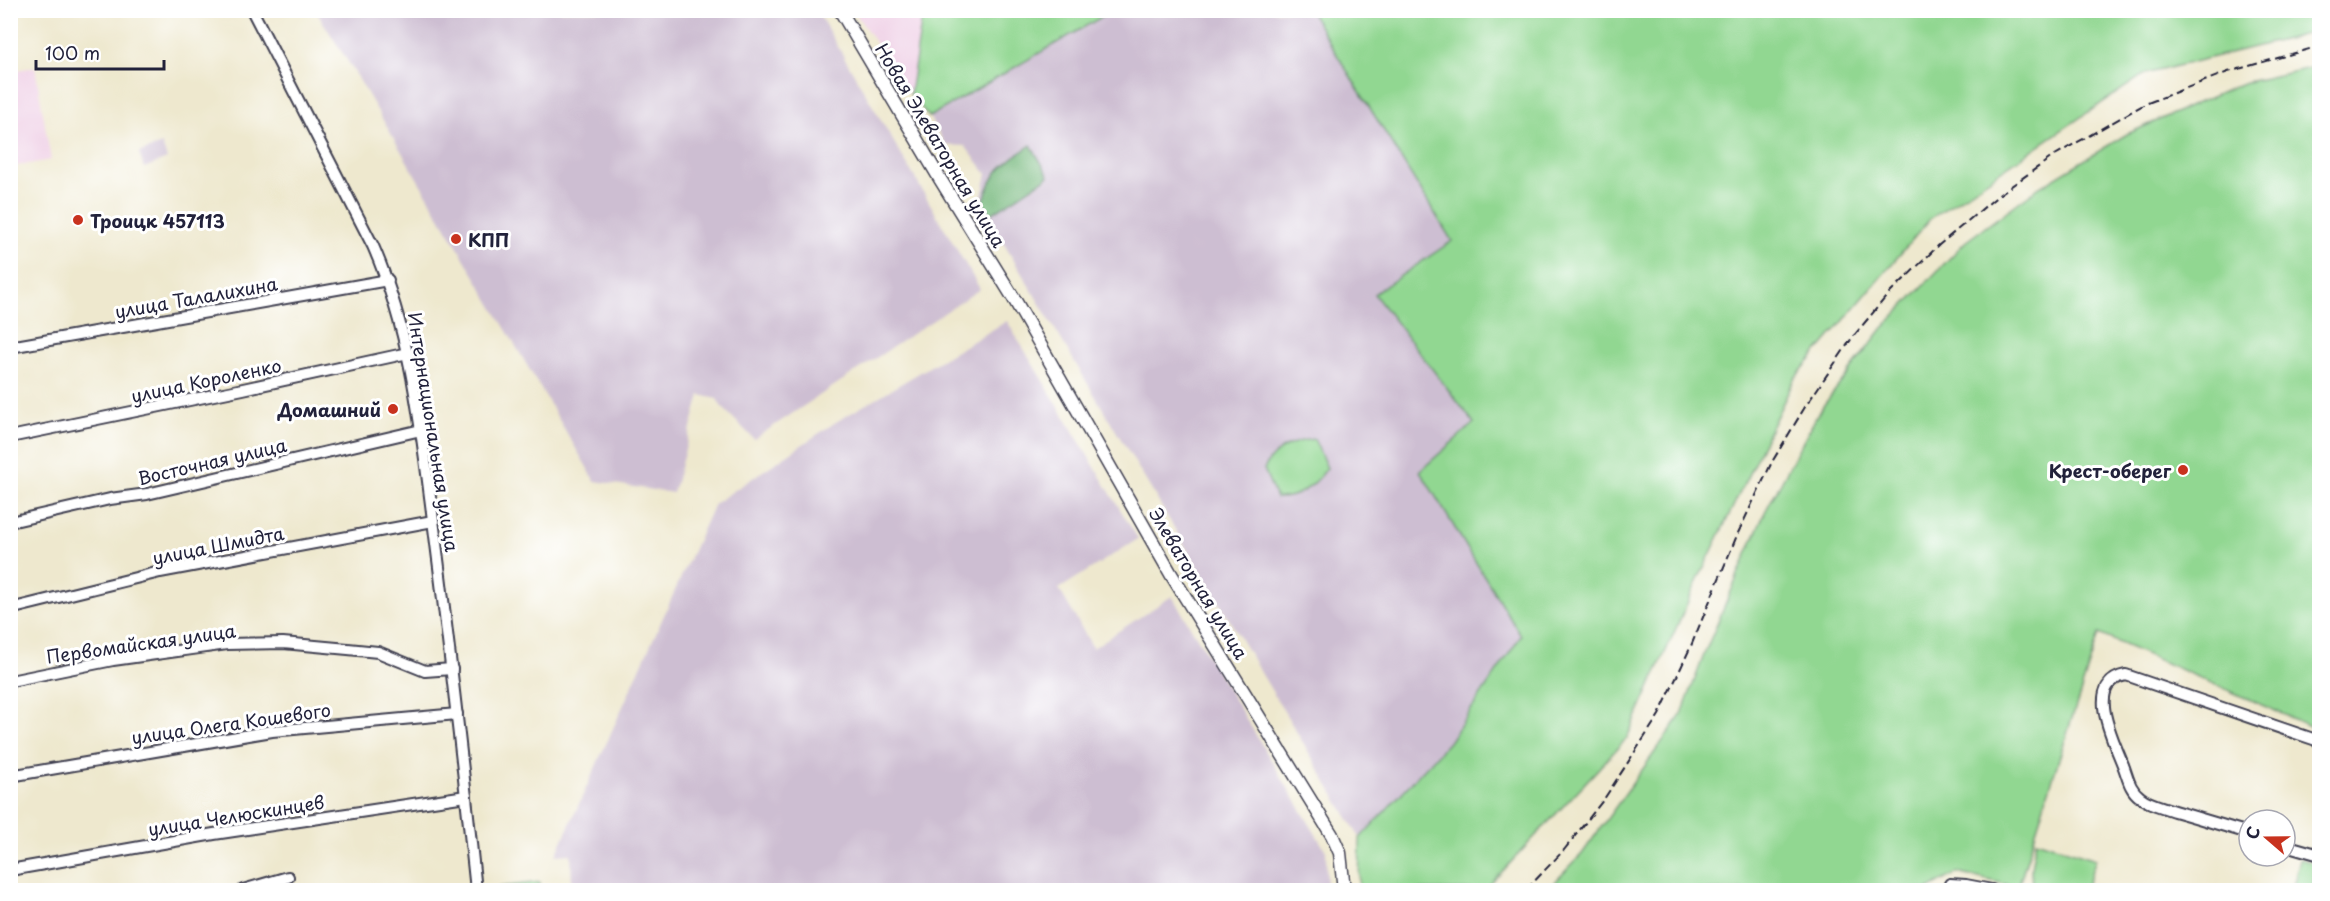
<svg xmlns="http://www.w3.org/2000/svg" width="2330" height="901" viewBox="0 0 2330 901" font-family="'Playpen Sans',sans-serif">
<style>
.built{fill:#efd0e6}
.industrial{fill:#cdbed2}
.green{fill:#91d791;stroke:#5a7c66;stroke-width:1.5}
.forest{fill:#74b87b;stroke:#4b6d5b;stroke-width:1.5}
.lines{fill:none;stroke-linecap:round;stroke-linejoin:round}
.minor-casing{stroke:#414051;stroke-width:14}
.major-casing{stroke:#414051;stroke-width:15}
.minor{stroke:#fff;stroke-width:10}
.major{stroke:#fff;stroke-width:12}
.rail{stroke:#22223b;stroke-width:2;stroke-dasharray:9 4.5;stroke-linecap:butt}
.poi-dot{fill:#c8321e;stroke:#fff;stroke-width:2}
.labels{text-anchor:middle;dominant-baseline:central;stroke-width:6;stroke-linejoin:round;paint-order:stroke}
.street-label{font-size:18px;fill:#22223b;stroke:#fff}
.poi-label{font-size:18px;font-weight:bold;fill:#22223b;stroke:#fff;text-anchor:start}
</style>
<rect width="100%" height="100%" fill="#fff"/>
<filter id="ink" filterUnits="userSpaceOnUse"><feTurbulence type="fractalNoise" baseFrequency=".0167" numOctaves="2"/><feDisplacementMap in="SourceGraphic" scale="12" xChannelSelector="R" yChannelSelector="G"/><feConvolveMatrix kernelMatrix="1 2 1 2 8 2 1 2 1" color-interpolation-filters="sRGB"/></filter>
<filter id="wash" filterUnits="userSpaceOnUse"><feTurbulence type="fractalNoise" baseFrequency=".008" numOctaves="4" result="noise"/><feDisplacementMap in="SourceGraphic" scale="24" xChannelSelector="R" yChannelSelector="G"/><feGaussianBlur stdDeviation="1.35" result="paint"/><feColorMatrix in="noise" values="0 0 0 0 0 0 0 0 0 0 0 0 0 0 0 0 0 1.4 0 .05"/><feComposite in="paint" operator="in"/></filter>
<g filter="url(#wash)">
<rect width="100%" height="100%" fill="#eee8ce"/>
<g class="built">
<polygon points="854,11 923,11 910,94"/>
<polygon points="35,67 51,160 11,167 11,71"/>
</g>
<g class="industrial">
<polygon points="316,11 817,11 980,289 754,439 721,406 717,399 700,395 673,493 595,481 357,76"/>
<polygon points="1112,11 1310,11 1453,241 1374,294 1474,423 1420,471 1522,636 1449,742 1360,838 980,204 987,174 965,146 946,145 929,117"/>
<polygon points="162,144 167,159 144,168 139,153"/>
<polygon points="1007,321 1138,539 1059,589 1093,648 1172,596 1326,851 1327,890 572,890 571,854 556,855 714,504 836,422"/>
</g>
<g class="green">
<polygon points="2319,10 2319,31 2145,74 1930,219 1795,378 1694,588 1627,738 1485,890 1359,890 1360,838 1449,742 1521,636 1420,471 1474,423 1374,294 1452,241 1310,11"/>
<polygon points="923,11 923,10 1112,11 929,117 910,94"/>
<polygon points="2319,66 2319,730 2099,634 2018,887 1957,873 1927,890 1547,890 1582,854 1682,714 1705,652 1765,512 1820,410 1882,329 1965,242 2038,188 2127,134 2243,83"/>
<path d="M1314 439 1327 468C1315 485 1298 499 1276 498L1264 469C1274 449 1292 441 1314 439Z"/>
<polygon points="2036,840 2096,859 2085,890 2032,890 2031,867"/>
<polygon points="2300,859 2319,864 2312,890 2292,890"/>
<polygon points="540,882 540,890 485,890 485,889"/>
</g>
<path class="forest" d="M1031 145 1049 176 990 215 983 203C993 169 1003 164 1031 145Z"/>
</g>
<g filter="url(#ink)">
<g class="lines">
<defs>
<g id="minor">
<path d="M252 10 373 246C411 333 421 427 433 520 449 644 463 767 476 890"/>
<polyline points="10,347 388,280"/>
<polyline points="10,437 243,389 408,353"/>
<polyline points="10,522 110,499 147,494 421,430"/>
<polyline points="10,609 160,572 433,521"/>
<polyline points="10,681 113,660 227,644 283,643 348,649 378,652 425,671 452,669"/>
<polyline points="10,776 272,731 457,714"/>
<path d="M2249 833C2224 826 2199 818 2174 811 2163 807 2148 804 2140 797 2129 789 2128 777 2123 765 2114 741 2083 683 2126 675L2316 740 2320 744"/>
<polyline points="2285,845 2320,855"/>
<polyline points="10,870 214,834 466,796"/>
<polyline points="1950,884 1966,885 1992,890"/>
<polyline points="243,890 288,877"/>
</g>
<polyline id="major" points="840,10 940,179 1013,297 1171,574 1332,835 1340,853 1344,890"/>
</defs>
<use href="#minor" class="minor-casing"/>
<use href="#major" class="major-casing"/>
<use href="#minor" class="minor"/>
<use href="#major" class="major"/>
<polyline class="rail" points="1526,890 1564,850 1604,799 1659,715 1691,646 1738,533 1772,462 1805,407 1852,338 1886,297 1939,245 2000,194 2055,155 2145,104 2228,72 2320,46"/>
</g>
</g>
<g class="poi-dot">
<circle cx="78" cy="220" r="6"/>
<circle cx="456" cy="239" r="6"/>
<circle cx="393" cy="409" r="6"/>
<circle cx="2183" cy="470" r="6"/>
</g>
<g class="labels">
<g class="street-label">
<text transform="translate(941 145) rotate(59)">Новая Элеваторная улица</text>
<text transform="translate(196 297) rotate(-10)">улица Талалихина</text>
<text transform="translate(206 380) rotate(-12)">улица Короленко</text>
<text transform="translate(434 432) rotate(81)">Интернациональная улица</text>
<text transform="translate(212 461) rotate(-13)">Восточная улица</text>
<text transform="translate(218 545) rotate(-11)">улица Шмидта</text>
<text transform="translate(1199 583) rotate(59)">Элеваторная улица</text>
<text transform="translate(141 643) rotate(-8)">Первомайская улица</text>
<text transform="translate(231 723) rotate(-8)">улица Олега Кошевого</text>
<text transform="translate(236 815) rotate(-9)">улица Челюскинцев</text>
</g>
<g class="poi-label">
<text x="90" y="220">Троицк 457113</text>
<text x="468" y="239">КПП</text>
<text x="381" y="409" text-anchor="end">Домашний</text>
<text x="2171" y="470" text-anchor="end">Крест-оберег</text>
</g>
</g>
<rect width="2330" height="901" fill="none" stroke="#fff" stroke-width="36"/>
<g transform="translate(2267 838) rotate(290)"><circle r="28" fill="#ffffff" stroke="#a7a7b1" stroke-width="1.5"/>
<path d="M0-4.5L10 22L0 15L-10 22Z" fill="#c8321e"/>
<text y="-9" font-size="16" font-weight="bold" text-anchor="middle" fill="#22223b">С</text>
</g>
<path d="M36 60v9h128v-9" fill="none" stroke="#22223b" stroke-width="3"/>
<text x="45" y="60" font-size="18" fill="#22223b" stroke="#ffffff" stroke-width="4.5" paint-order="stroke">100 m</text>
</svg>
